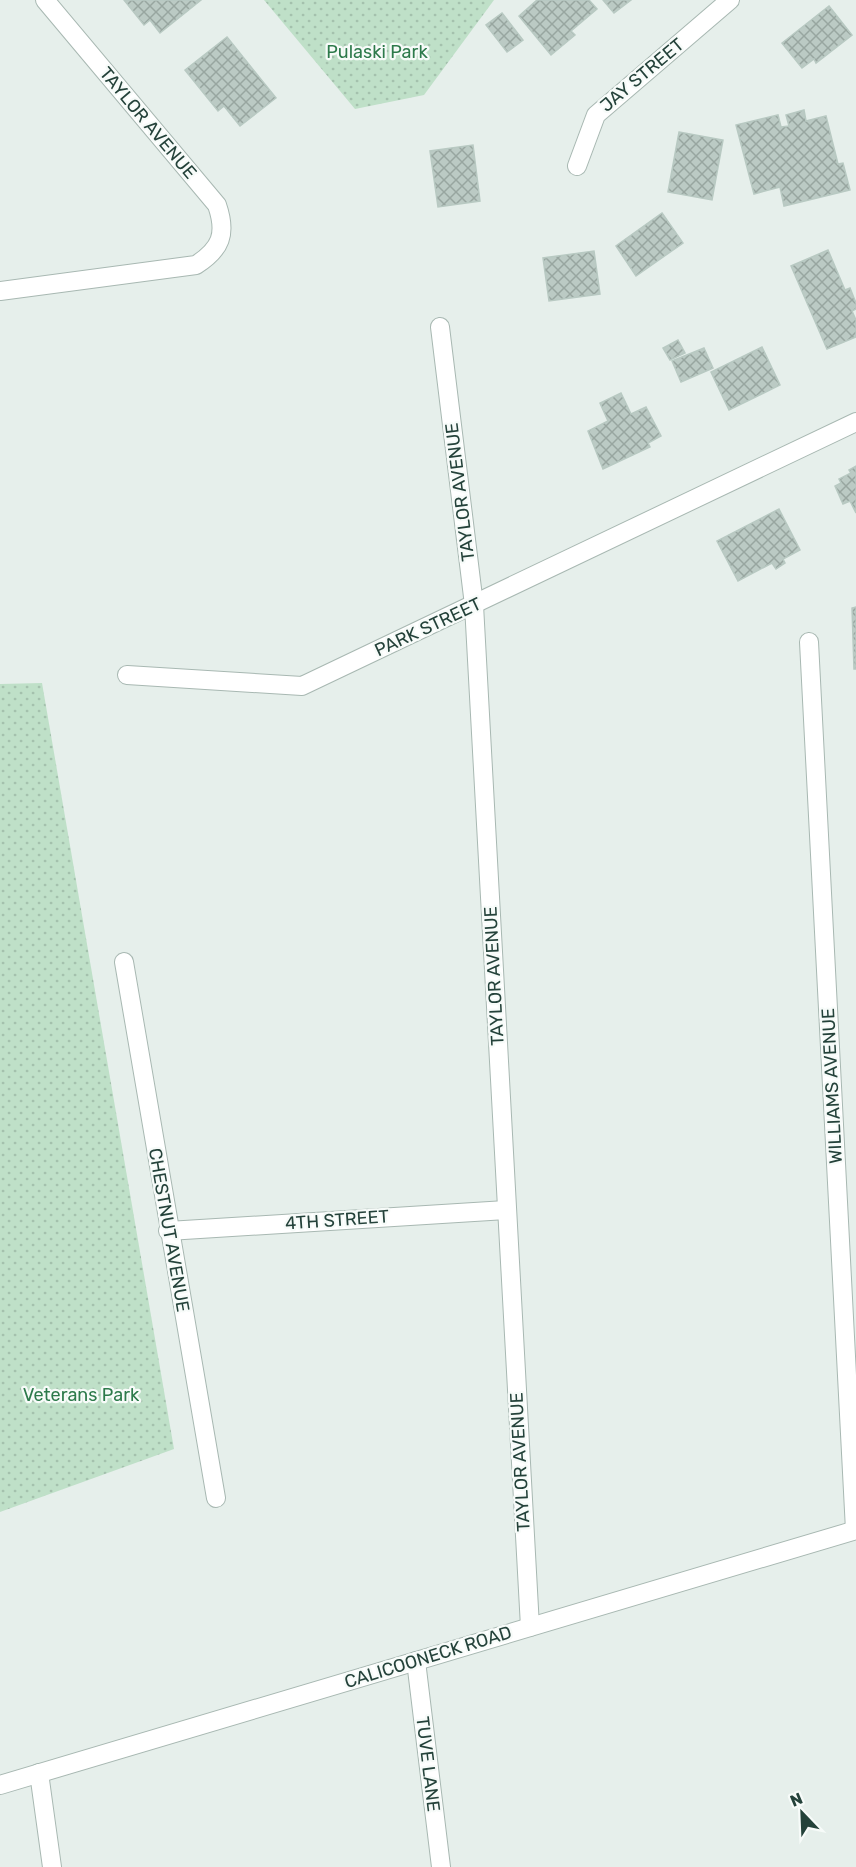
<svg xmlns="http://www.w3.org/2000/svg" width="856" height="1867" viewBox="0 0 856 1867" font-family="Rubik,sans-serif">
<style>
.park{fill:url(#park-dots)}
.building{fill:url(#building-cross-hatch);stroke:#b8c9c2;stroke-width:1.5}
.lines{fill:none;stroke-linecap:round;stroke-linejoin:round}
.minor-casing{stroke:#a8b8b2;stroke-width:20}
.minor{stroke:#fff;stroke-width:18}
.labels{text-anchor:middle;dominant-baseline:central;stroke-width:4.5;stroke-linejoin:round;paint-order:stroke}
.park-label{font-size:18px;fill:#2d7a4b;stroke:#f7fbf9}
.street-label{font-size:18px;fill:#24423a;stroke:#f7fbf9}
</style>
<defs>
<pattern id="park-dots" width="8" height="8" patternUnits="userSpaceOnUse" patternTransform="scale(1.5)"><rect width="8" height="8" fill="#bfe0c8"/><path d="M2 2h.1M6 6h.1" fill="none" stroke="#a4c1ad" stroke-width="1.8" stroke-linecap="round"/></pattern>
<pattern id="building-cross-hatch" width="8" height="8" patternUnits="userSpaceOnUse" patternTransform="scale(1.5)"><rect width="8" height="8" fill="#bbcac4"/><path d="M0 0l8 8M0 8l8-8" fill="none" stroke="#98a6a0"/></pattern>
</defs>
<rect width="100%" height="100%" fill="#e6efeb"/>
<g class="park">
<polygon points="264,0 494,0 424,95 355,109"/>
<polygon points="42,683 174,1449 0,1512 0,684"/>
</g>
<g class="building">
<polygon points="124,0 201,0 160,33 150,20 144,25"/>
<polygon points="537,0 589,0 597,9 571,31 575,35 551,55 519,16"/>
<polygon points="603,0 631,0 614,13"/>
<polygon points="829,6 852,35 816,63 814,59 802,68 782,43"/>
<polygon points="502,13 523,40 507,52 486,25"/>
<polygon points="227,37 276,98 240,126 224,106 218,111 185,70"/>
<polygon points="804,110 806,121 826,116 838,164 843,163 850,190 784,206 780,187 754,194 736,125 778,115 781,127 789,126 786,115"/>
<polygon points="679,132 723,140 712,200 668,192"/>
<polygon points="473,145 480,201 438,207 430,151"/>
<polygon points="662,213 683,243 636,276 616,246"/>
<polygon points="828,250 845,290 850,288 856,303 856,309 852,311 856,320 856,337 827,349 791,266"/>
<polygon points="594,251 600,294 549,301 543,258"/>
<polygon points="678,340 685,353 670,360 663,348"/>
<polygon points="762,347 780,385 729,410 711,372"/>
<polygon points="704,348 713,368 681,382 672,361"/>
<polygon points="621,393 631,414 646,407 661,436 648,443 650,447 603,469 588,431 608,421 600,403"/>
<polygon points="856,466 856,513 850,501 843,504 835,486 841,483 839,479 851,473 849,470"/>
<polygon points="779,509 800,550 783,559 785,563 776,569 772,563 738,581 717,541"/>
<polygon points="856,607 856,669 854,669 852,608"/>
</g>
<g class="lines">
<defs>
<g id="minor">
<polyline points="577,166 596,115 730,0"/>
<path d="M0 291 196 265C221 249 227 234 217 205L45 0"/>
<polyline points="440,327 474,605 530,1627"/>
<polyline points="809,642 855,1530"/>
<polyline points="127,675 302,686 856,422"/>
<polyline points="124,962 216,1498"/>
<polyline points="168,1231 506,1210"/>
<polyline points="416,1661 441,1867"/>
<polyline points="39,1773 52,1867"/>
<polyline points="0,1785 856,1530"/>
</g>
</defs>
<use href="#minor" class="minor-casing"/>
<use href="#minor" class="minor"/>
</g>
<g class="labels">
<g class="park-label">
<text x="377" y="52">Pulaski Park</text>
<text x="81" y="1395">Veterans Park</text>
</g>
<g class="street-label">
<text transform="translate(642 75) rotate(-40)">JAY STREET</text>
<text transform="translate(148 123) rotate(50)">TAYLOR AVENUE</text>
<text transform="translate(460 492) rotate(-97)">TAYLOR AVENUE</text>
<text transform="translate(428 627) rotate(-25)">PARK STREET</text>
<text transform="translate(494 976) rotate(-93)">TAYLOR AVENUE</text>
<text transform="translate(832 1086) rotate(-93)">WILLIAMS AVENUE</text>
<text transform="translate(337 1220) rotate(-4)">4TH STREET</text>
<text transform="translate(169 1230) rotate(80)">CHESTNUT AVENUE</text>
<text transform="translate(520 1462) rotate(-93)">TAYLOR AVENUE</text>
<text transform="translate(428 1657) rotate(-17)">CALICOONECK ROAD</text>
<text transform="translate(428 1764) rotate(83)">TUVE LANE</text>
</g>
</g>
<g transform="translate(802 1813) rotate(337)" stroke="#f7fbf9" stroke-width="4.5" paint-order="stroke">
<path d="M0-4.5L10 22L0 15L-10 22Z" fill="#24423a"/>
<text y="-9" font-size="16" font-weight="bold" text-anchor="middle" fill="#24423a">N</text>
</g>
</svg>
